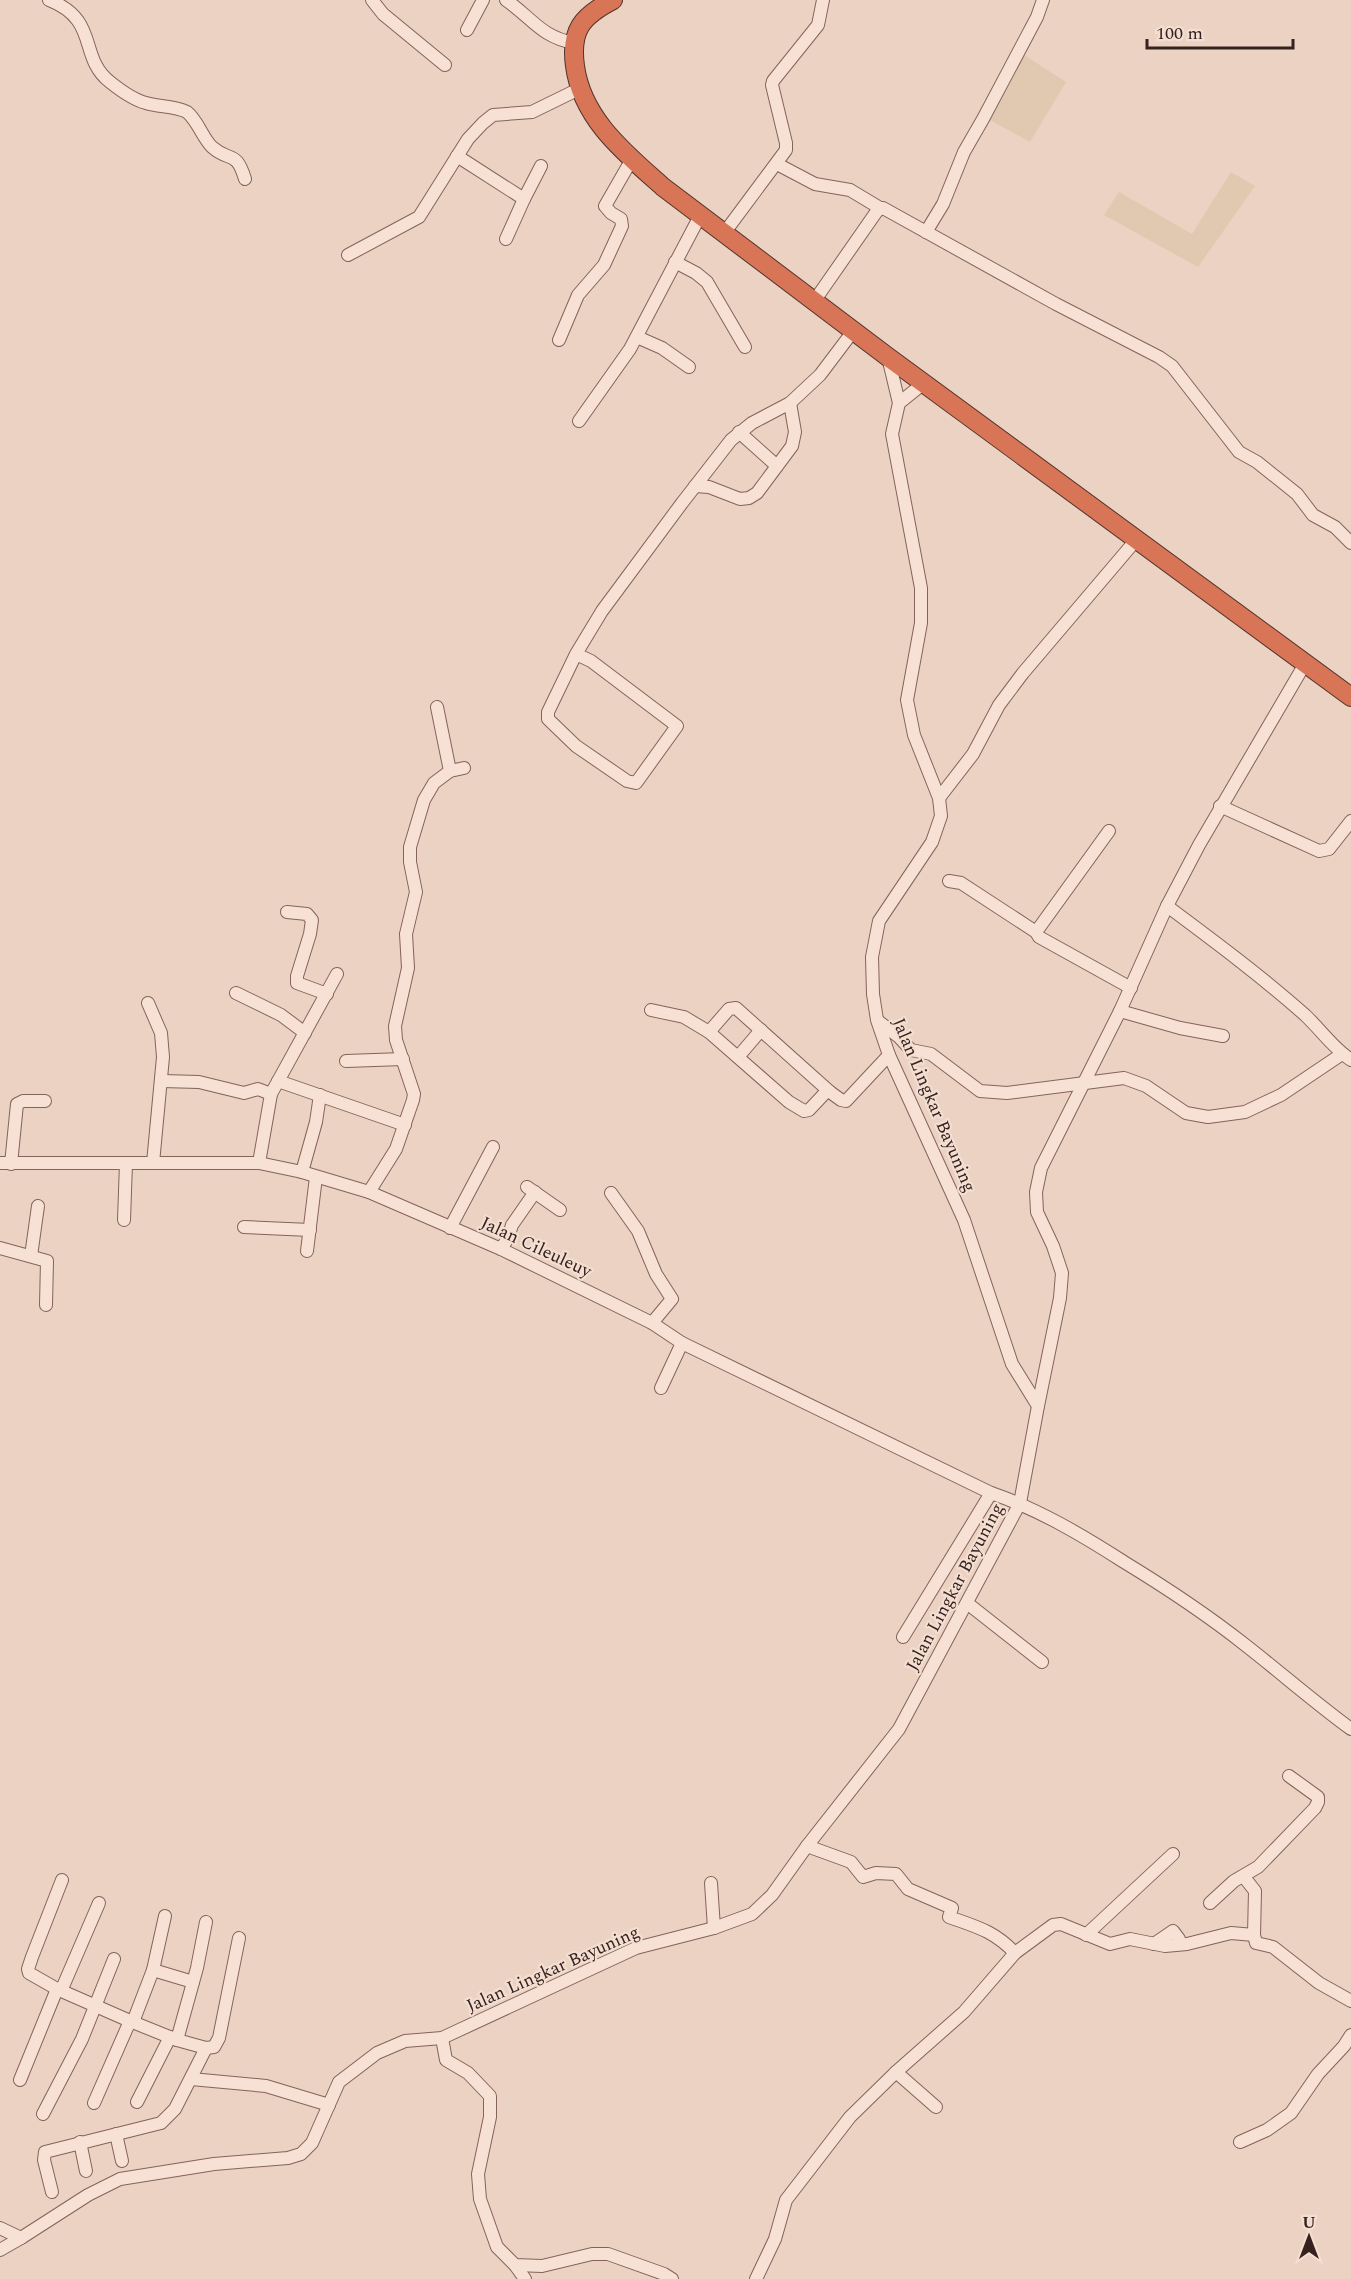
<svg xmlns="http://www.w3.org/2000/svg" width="1351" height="2279" viewBox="0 0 1351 2279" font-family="Spectral,serif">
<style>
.farmland{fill:#e0c9b0}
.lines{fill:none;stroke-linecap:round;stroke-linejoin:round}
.minor-casing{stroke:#84635a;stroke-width:14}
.highway-casing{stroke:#52332e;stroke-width:20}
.minor{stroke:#f7e1d4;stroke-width:12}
.highway{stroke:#d77556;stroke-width:18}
.labels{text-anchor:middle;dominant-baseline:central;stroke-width:4.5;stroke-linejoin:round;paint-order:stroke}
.street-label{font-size:18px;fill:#35211e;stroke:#f3ded1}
</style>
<rect width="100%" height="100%" fill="#ebd2c2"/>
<g class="farmland">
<polygon points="1021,53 1066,82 1030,142 988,119"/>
<polygon points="1231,172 1255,186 1198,267 1104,215 1119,192 1192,234"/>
</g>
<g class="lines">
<defs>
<g id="minor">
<path d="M49 0C100 20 78 57 110 82 120 90 134 100 146 103 159 107 175 106 187 112 198 121 202 137 212 147 230 163 236 149 245 179"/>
<polyline points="372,0 383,14 445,65"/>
<path d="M506 0C532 18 541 37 574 43"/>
<polyline points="467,30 483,0"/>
<polyline points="457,156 524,199 541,166"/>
<polyline points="777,164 815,184 850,190 880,208"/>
<polyline points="725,232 786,150 786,143 772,85 773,81 818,25 823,0"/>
<polyline points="926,232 943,204 964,152 983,119 1037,17 1043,0"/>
<polyline points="506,239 524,199"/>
<polyline points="348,255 419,217 468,139 483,123 493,115 532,112 579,89"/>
<polyline points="675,262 696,273 707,282 745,347"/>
<polyline points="815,300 877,211 883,208 1056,304 1159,357 1172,366 1239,452 1257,462 1297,494 1313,515 1335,527 1351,543"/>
<polyline points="637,337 662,348 689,367"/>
<polyline points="559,340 578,295 604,265 622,226 621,219 611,213 605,206 632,159"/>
<polyline points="899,403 924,383"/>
<polyline points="579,421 630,349 701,214"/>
<polyline points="739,432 777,466"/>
<polyline points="695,486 709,487 740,499 749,498 757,493 792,446 795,432 790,403"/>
<polyline points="576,654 548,712 548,719 576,746 627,781 636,783 677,726 591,661 576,654 602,611 682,503 731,440 752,423 790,403 820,375 854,330"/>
<polyline points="437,707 450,771"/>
<polyline points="939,798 973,754 999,705 1023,673 1136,540"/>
<polyline points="1220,806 1319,851 1329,849 1351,821"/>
<polyline points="1109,831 1036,932 1039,937 1131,988"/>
<polyline points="949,881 961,883 1036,932"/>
<path d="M1167 906C1214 941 1261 976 1305 1015 1321 1030 1333 1048 1351 1060"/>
<polyline points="287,912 307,914 312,920 310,934 297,976 297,983 327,994"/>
<polyline points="236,993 281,1015 305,1033"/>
<polyline points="148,1003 161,1033 163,1057 153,1163"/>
<polyline points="651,1010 684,1017 709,1032 789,1102 804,1111 809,1110 826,1092 830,1092 841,1100 846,1101 889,1055"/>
<polyline points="1120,1011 1180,1028 1223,1036"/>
<polyline points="878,1021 899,1037 911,1050 931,1054 980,1091 1007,1093 1124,1078 1146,1086 1186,1113 1208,1117 1245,1112 1281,1095 1342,1054"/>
<polyline points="709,1032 729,1009 736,1008 830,1092"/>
<polyline points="738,1057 761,1030"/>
<polyline points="346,1061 403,1059"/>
<polyline points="162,1081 199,1082 244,1093 258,1089 271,1094"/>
<polyline points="278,1081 405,1125"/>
<path d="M0 1163H259L302 1172 369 1192 501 1249 652 1323 682 1343 991 1493C1038 1509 1082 1535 1124 1562 1165 1587 1206 1614 1244 1644 1280 1672 1314 1702 1351 1729"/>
<polyline points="259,1163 271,1094 337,974"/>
<polyline points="11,1164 17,1104 23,1101 45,1101"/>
<polyline points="302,1172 316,1122 320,1095"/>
<polyline points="527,1187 560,1210"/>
<polyline points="369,1192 396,1149 413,1100 414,1094 396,1040 395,1026 408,968 406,934 416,892 410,862 410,847 424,800 434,783 450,771 464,768"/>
<polyline points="611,1193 638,1231 656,1274 672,1299 652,1323"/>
<polyline points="124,1220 126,1163"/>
<polyline points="244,1227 310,1230"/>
<polyline points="450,1228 493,1147"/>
<polyline points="0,1248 47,1261 46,1305"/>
<polyline points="501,1249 508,1238 512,1225 535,1192"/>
<polyline points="307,1251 316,1177"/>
<polyline points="31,1256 38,1206"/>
<polyline points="661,1388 682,1343"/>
<polyline points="1038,1406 1060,1298 1062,1273 1053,1246 1037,1212 1036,1192 1041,1168 1120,1011 1167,906 1199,845 1306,662"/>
<polyline points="967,1603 1042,1662"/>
<polyline points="903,1637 991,1493"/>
<path d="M807 1846 851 1862 863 1877 876 1873 896 1874 908 1889 952 1908 949 1917C977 1927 994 1931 1015 1953"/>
<polyline points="1244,1877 1255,1891 1254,1935 1256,1943 1273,1947 1319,1983 1351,2001"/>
<polyline points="62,1880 32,1957 28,1969 29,1973 57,1989 130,2021 177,2040 206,2048 214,2047 219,2038 239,1938"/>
<polyline points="711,1883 714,1928"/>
<polyline points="1210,1903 1234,1881 1258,1867 1315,1808 1318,1802 1318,1797 1289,1776"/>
<polyline points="1086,1935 1173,1854"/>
<polyline points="1154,1944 1173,1931 1179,1939"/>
<polyline points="153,1970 193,1982"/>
<polyline points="61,1991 99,1903"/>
<polyline points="133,2022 153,1970 165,1916"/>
<polyline points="442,2038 446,2060 468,2073 490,2096 490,2117 478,2174 480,2199 497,2247 515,2265 542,2266 592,2254 608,2254 664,2274 672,2279"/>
<polyline points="177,2040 197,1968 206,1922"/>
<polyline points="896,2072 936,2107"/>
<polyline points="191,2079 266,2086 329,2105"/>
<polyline points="20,2080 57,1989"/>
<polyline points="137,2102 170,2037"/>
<polyline points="94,2103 130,2021"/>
<polyline points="43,2114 82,2039 114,1959"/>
<polyline points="116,2134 122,2161"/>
<polyline points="80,2142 86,2171"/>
<polyline points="1240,2142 1267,2130 1291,2113 1318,2074 1344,2046 1351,2035"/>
<polyline points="52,2192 44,2160 45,2152 161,2123 175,2109 206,2048"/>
<polyline points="0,2228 21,2238"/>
<polyline points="0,2250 21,2238 88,2195 120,2179 214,2164 288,2158 301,2154 312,2143 339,2082 377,2053 405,2041 442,2038 636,1948 714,1928 752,1914 772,1895 807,1846 899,1729 1020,1503 1038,1406 1012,1364 964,1220 889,1055 877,1020 873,994 872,957 879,921 932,842 941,816 939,798 914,735 907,700 921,623 921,588 892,434 899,403 888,357"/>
<polyline points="515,2265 525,2279"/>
<polyline points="756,2279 775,2239 786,2200 850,2117 896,2072 964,2012 1015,1953 1053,1925 1061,1924 1110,1944 1130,1939 1165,1946 1187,1944 1231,1933 1254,1935"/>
</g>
<path id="highway" d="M613 0C582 16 570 30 575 66 582 119 625 153 663 187L888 357 1351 697"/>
</defs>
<use href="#minor" class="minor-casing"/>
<use href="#highway" class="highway-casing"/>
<use href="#minor" class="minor"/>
<use href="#highway" class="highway"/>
</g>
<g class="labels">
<g class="street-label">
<text transform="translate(934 1105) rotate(67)">Jalan Lingkar Bayuning</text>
<text transform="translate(536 1247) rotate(25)">Jalan Cileuleuy</text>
<text transform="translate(955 1587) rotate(-62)">Jalan Lingkar Bayuning</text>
<text transform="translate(553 1969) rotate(-24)">Jalan Lingkar Bayuning</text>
</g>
</g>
<g transform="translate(1309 2237)" stroke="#f3ded1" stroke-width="4.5" paint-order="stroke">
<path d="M0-4.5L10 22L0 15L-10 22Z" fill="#35211e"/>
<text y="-9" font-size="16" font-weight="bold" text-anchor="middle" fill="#35211e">U</text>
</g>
<path d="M1147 39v9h146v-9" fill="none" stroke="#35211e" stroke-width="3"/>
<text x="1156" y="39" font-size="18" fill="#35211e" stroke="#f3ded1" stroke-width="4.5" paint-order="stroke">100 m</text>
</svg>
